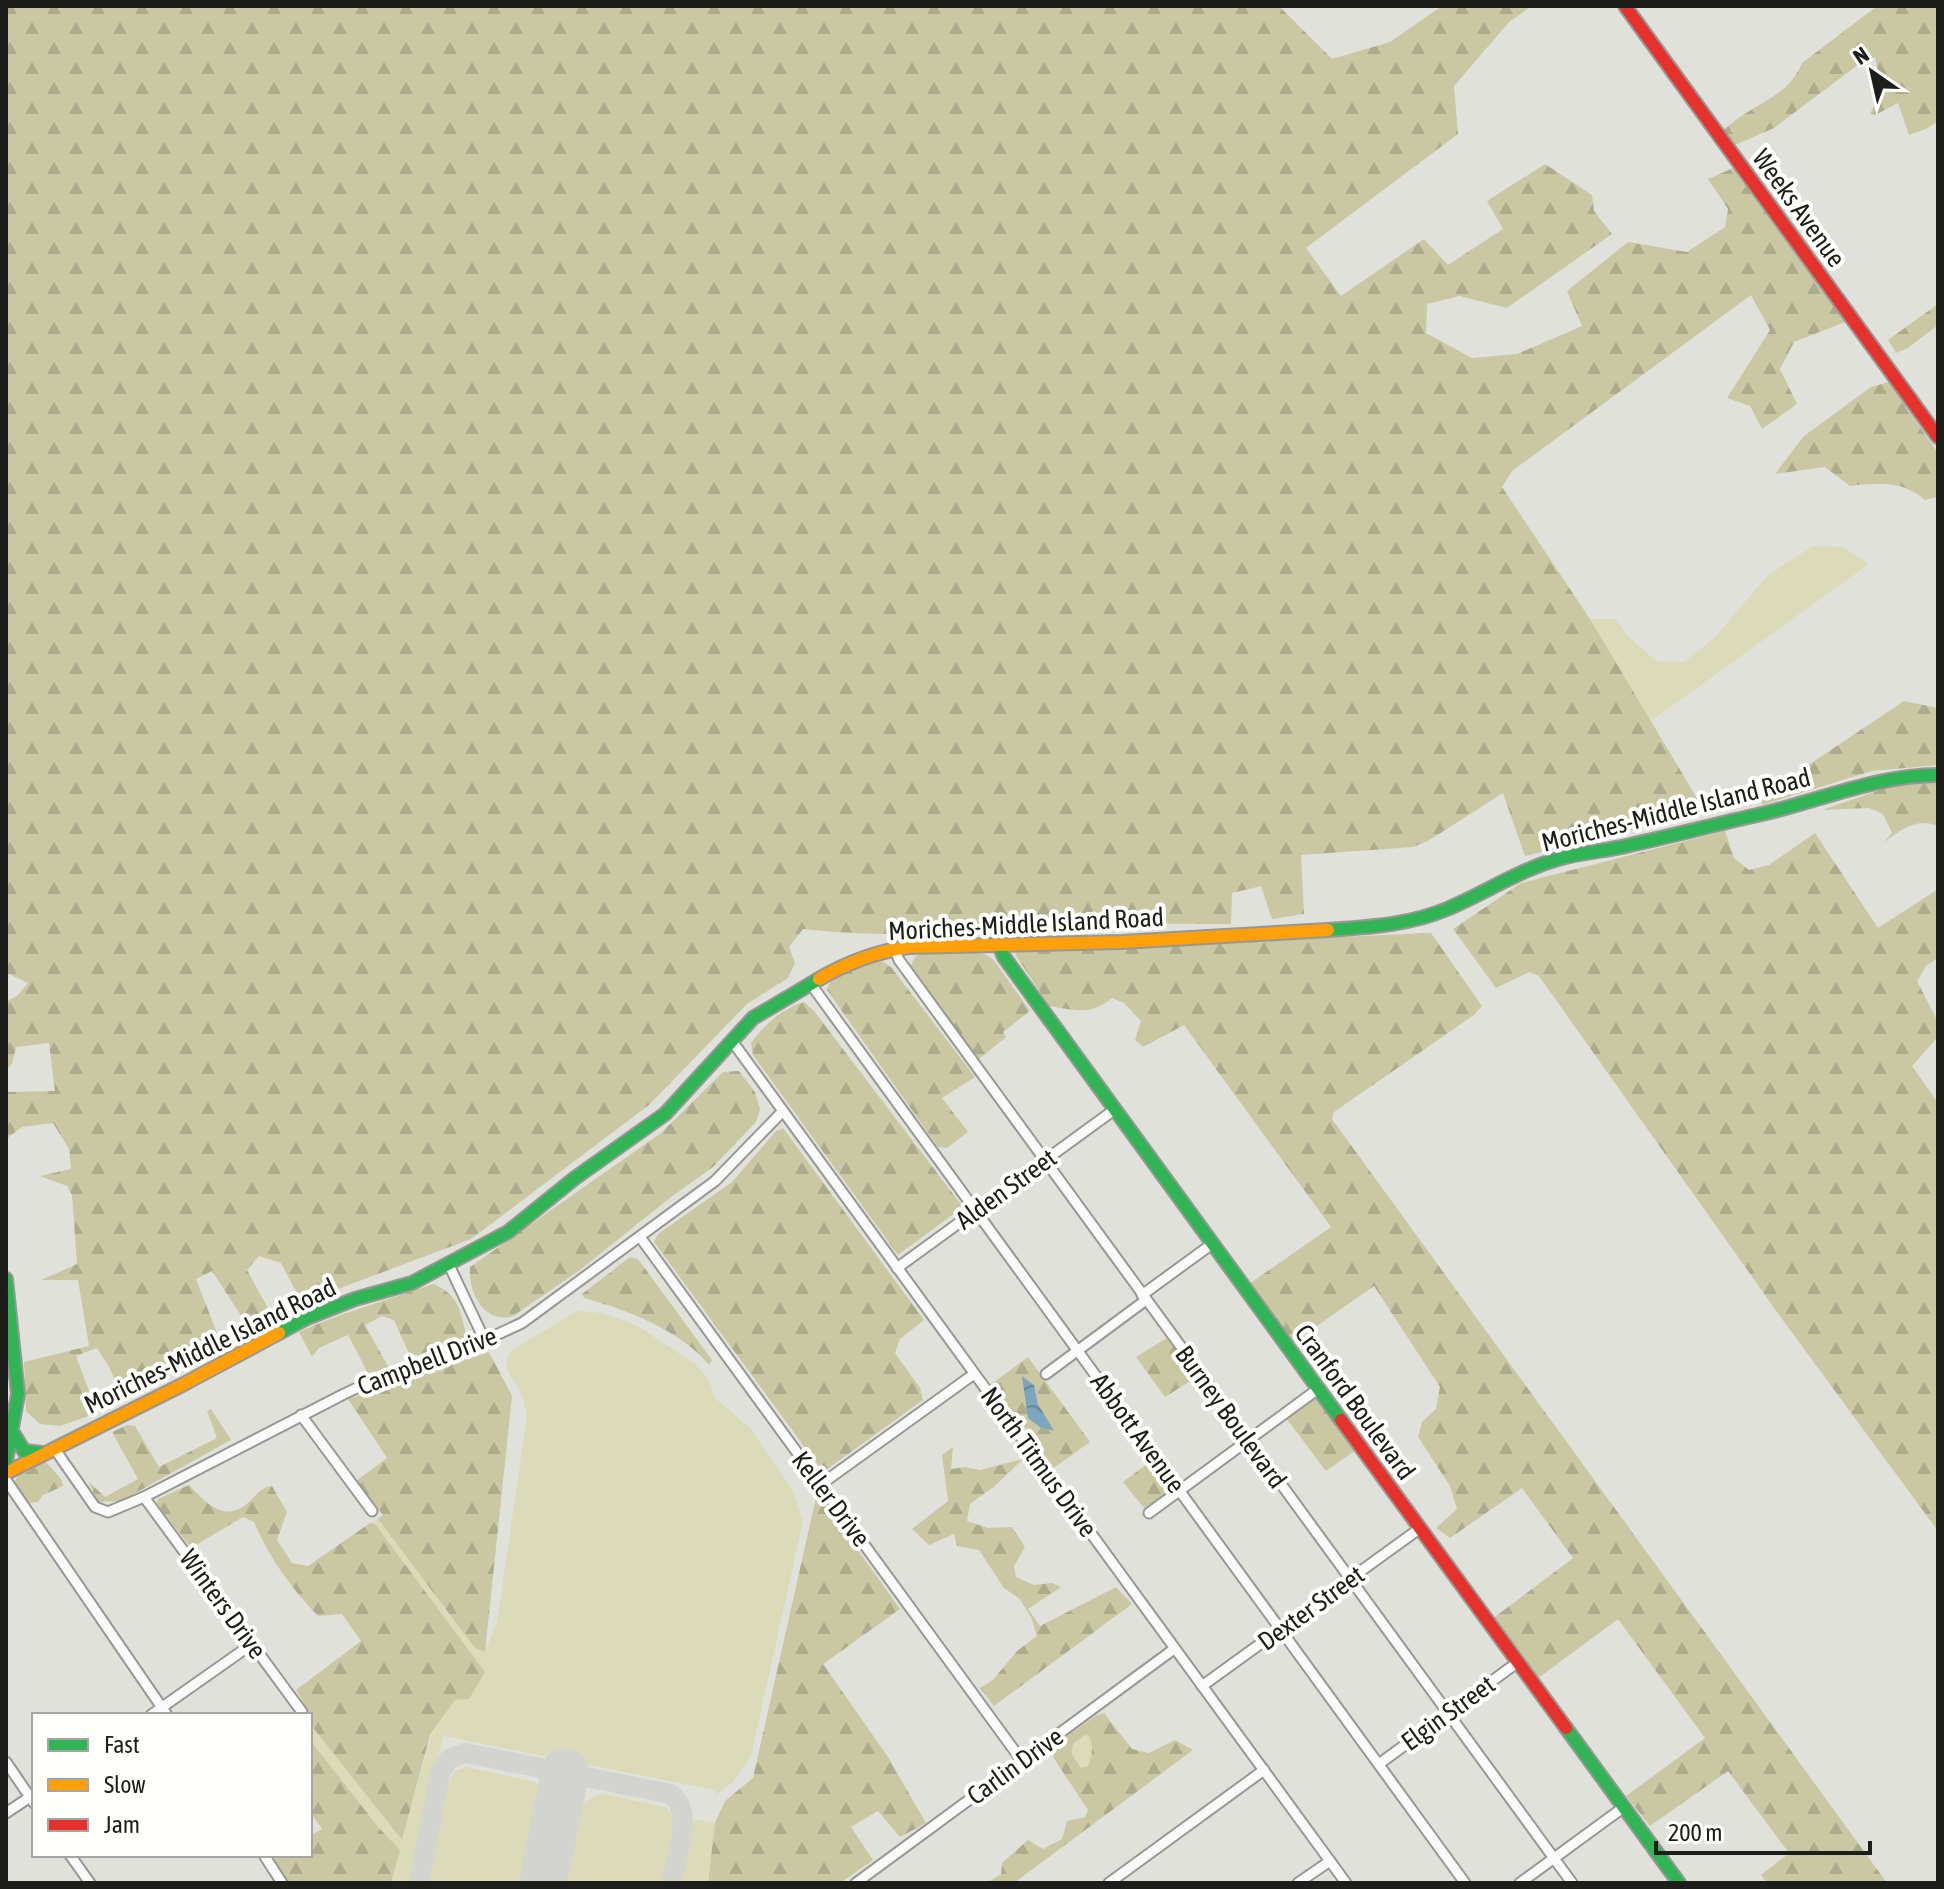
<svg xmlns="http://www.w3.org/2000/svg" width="1944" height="1889" viewBox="0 0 1944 1889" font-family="'Asap Condensed',sans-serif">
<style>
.green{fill:#dbdbba}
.forest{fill:url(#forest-firs);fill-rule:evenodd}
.water{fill:url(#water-waves)}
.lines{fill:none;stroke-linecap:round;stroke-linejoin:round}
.taxiway{stroke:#d3d3d0;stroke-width:20}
.runway{stroke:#d3d3d0;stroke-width:48}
.street-casing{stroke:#979794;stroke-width:13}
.fast-casing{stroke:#979794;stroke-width:16}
.slow-casing{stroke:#979794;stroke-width:16}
.jam-casing{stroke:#979794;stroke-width:16}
.street{stroke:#fafafa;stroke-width:9}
.fast{stroke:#30b455;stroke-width:12}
.slow{stroke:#ff9f0a;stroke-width:12}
.jam{stroke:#e5322d;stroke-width:12}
.labels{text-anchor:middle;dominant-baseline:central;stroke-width:8;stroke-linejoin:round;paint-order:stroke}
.street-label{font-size:26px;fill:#1d1d1b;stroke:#fffffe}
</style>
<defs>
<pattern id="forest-firs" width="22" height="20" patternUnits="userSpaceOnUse" patternTransform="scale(2)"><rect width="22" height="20" fill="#c9c8a3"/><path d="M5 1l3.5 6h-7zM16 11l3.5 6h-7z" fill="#acab8c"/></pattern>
<pattern id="water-waves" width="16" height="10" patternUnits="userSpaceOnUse" patternTransform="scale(2)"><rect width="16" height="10" fill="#7ca6be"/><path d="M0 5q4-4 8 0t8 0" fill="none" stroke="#65879a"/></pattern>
</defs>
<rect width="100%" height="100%" fill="#e1e1dc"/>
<g class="green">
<polygon points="1813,546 1843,547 1869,564 1651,721 1590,619 1615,619 1627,635 1656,661 1684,662 1715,637 1767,576"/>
<path d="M577 1311 602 1313 636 1325 695 1364 709 1380 715 1398 751 1429 793 1491 803 1521 751 1756 733 1782 716 1795 715 1790 443 1736 413 1883H391L399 1850 379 1828 310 1740V1724L402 1840 431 1735 455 1700 485 1672 375 1524 370 1523 378 1519 475 1648 485 1652 497 1622 527 1415C525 1408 524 1401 522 1395 514 1378 498 1367 512 1350Z"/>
<path d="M1085 1735H1089C1094 1748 1092 1755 1087 1767L1081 1768 1072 1754 1073 1744Z"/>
<polygon points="467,1767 535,1782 543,1793 543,1807 528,1883 428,1883 447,1784 455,1771"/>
<path d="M603 1794 666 1807C685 1825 669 1860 665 1883H560C566 1852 564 1801 603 1794Z"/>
<polygon points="698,1820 715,1823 708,1883 678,1883 690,1826 694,1821"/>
</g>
<g class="forest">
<path d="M6 6H1279L1332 59 1390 42 1442 6H1532L1509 22 1454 86 1458 134 1306 248 1341 296 1424 239 1448 265 1503 229 1487 201 1545 164 1592 195 1594 211 1612 234 1507 308 1459 296 1427 304 1426 333 1472 358 1517 354 1582 326 1567 291 1628 242 1687 252 1725 227 1728 209 1708 179 1733 168 1845 322 1794 342 1780 369 1797 404 1762 429 1750 406 1727 398 1770 330 1751 295 1512 471 1502 487 1590 619 1701 805 1691 816 1525 856 1503 793 1428 841 1413 847 1301 855 1304 914 1272 919 1261 886 1232 893 1231 924C1199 924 1166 923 1133 925 1023 930 913 941 803 929L789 947 795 963 788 978 747 1004 649 1105 471 1239 314 1298 299 1297 281 1263 259 1256 247 1270 274 1319 251 1331 212 1271 196 1279 222 1346 130 1392 119 1388 108 1365 97 1348 76 1356 97 1413 60 1426 40 1424 26 1411 24 1362 89 1346 78 1280H41L77 1264 72 1195 67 1186 40 1176 71 1169 69 1149 53 1123 22 1127 6 1139V1092L55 1091 49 1043 16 1047 12 1064 6 1070V1002L18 995 28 983 9 974 6 976Z"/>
<path d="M1877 6H1938V121L1928 128 1909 135 1898 103 1875 115 1870 114 1882 89 1875 57 1855 67 1774 128 1733 146 1723 131C1749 104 1787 100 1802 63Z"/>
<polygon points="1938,304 1938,325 1908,348 1896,353 1888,340"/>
<path d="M1889 382 1938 453V497L1925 500C1902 480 1878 483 1850 486L1825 467 1775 474 1804 436 1871 387Z"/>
<polygon points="1904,701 1938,708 1938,765 1872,771 1762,805 1762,796"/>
<path d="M1938 782V826C1916 817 1901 830 1883 843L1892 833 1883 814 1869 808 1822 810 1897 784Z"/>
<polygon points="1725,831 1734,858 1749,870 1769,865 1815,833 1878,928 1938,889 1938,958 1926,966 1917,981 1938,1022 1938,1037 1912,1066 1938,1103 1938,1531 1782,1319 1539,976 1529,972 1496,988 1453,929 1521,883"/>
<path d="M1431 933 1482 1006 1474 1015 1334 1112 1332 1119 1887 1883H1767L1761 1875 1789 1853 1728 1771 1650 1826 1626 1796 1705 1738 1618 1619 1537 1679 1492 1619 1573 1558 1522 1488 1450 1538 1436 1528 1457 1509 1450 1486 1418 1437 1422 1422 1436 1409 1440 1387 1374 1286 1291 1344 1249 1284 1331 1227 1184 1025 1143 1047 1135 1040 1141 1021 1124 1003 1112 998C1090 1016 1075 1010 1049 1006L1015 954 1021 950Z"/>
<polygon points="923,952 982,953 993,959 1030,1011 1003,1032 1006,1037 979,1059 910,967 915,957"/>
<polygon points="880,960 891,967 975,1077 942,1098 968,1132 947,1148 938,1147 827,990 830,982 866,963"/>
<path d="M804 1002 814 1011 963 1207 898 1255 753 1055 751 1043C764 1025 783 1008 804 1002Z"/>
<path d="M739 1071 755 1092 760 1109 756 1122 713 1167 671 1197 580 1270 513 1316C483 1325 468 1291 470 1267L661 1133 723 1072Z"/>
<polygon points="783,1128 924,1320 900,1339 895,1353 920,1388 923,1400 823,1472 654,1242 658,1234 732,1182 776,1131"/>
<path d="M630 1257 638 1259 712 1360 709 1365C682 1331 625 1309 584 1298L582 1294Z"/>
<path d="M433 1284C460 1295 460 1311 467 1337L434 1352 410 1356 394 1320 382 1316 365 1325 389 1368 368 1373 348 1335 319 1348 312 1357 299 1332C343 1312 388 1300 433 1284Z"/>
<polygon points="1167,1338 1195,1378 1165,1397 1136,1357"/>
<polygon points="489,1352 512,1396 485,1652 475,1648 378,1519 383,1515 356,1481 387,1458 348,1399"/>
<path d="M1028 1357 1090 1442 1052 1469 990 1385ZM1034 1385 1038 1404 1053 1431 1028 1418V1406Z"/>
<polygon points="1315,1397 1320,1399 1356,1450 1326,1471 1286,1418"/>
<polygon points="211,1409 231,1440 121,1501 98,1502 88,1481 105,1497 138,1479 112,1432 127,1425 135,1426 159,1467 217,1438 207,1411"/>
<polygon points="953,1447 951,1469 965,1467 980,1470 1023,1459 995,1486 970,1504 967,1521 988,1528 1012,1527 1025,1547 1014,1566 1016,1577 1034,1585 1052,1583 1061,1587 1028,1609 1040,1626 1116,1587 1132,1604 994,1706 980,1688 993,1680 1017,1651 1037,1636 1031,1617 1020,1599 1004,1588 979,1550 957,1546 954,1534 929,1545 912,1529 948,1501 942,1455"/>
<polygon points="1151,1461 1172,1487 1170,1492 1144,1508 1123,1482"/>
<polygon points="46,1462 61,1479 63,1486 43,1495 38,1502 28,1503 14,1483 18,1476"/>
<path d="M189 1485C206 1503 226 1525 250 1501 258 1493 262 1487 272 1486L287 1512 277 1540 292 1563 308 1566 370 1523 375 1524 485 1672 469 1699 455 1700 430 1735 402 1840 310 1724V1714L296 1690 361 1641 342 1614 318 1616C291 1588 269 1558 254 1522L243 1517 191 1548 157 1504 158 1499Z"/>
<polygon points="817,1493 900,1609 823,1664 888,1757 926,1823 900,1837 878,1811 851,1827 873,1860 840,1883 708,1883 715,1823 725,1801 753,1778"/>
<path d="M1104 1713 1132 1749 1149 1753 1175 1740 1193 1750 1014 1883H987L1001 1874 1002 1863 1028 1840 1043 1849 1062 1839 1067 1821 1085 1817 1088 1810 1053 1757 1058 1742 1097 1715ZM1085 1735 1089 1736C1094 1748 1092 1755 1088 1766L1081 1768 1072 1754 1073 1744Z"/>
<polygon points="310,1740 379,1828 400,1850 391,1883 287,1883 273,1860 281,1855 310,1855 310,1836 322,1829 310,1812"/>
</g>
<polygon class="water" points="1022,1376 1034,1385 1038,1404 1054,1431 1040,1427 1028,1418"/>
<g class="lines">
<path class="taxiway" d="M419 1883 440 1773 449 1759 465 1753 671 1794C695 1813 676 1857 671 1883"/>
<polyline class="runway" points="543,1883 565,1772"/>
<defs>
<g id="street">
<polyline points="894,948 899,960 1572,1883"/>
<polyline points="810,983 1465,1883"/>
<polyline points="732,1041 1346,1883"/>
<polyline points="640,1237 1022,1761"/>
<polyline points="449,1265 485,1341"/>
<polyline points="897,1268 1114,1110"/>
<polyline points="1142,1295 1212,1244"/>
<polyline points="1046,1374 1146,1300"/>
<polyline points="301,1415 372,1511"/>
<polyline points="54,1448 95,1507 108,1512 144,1497 344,1394 363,1385 427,1367 522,1323 715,1181 782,1112"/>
<polyline points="6,1480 167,1715"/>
<polyline points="820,1485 974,1374"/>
<polyline points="144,1497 302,1712"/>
<polyline points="1149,1513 1318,1389"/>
<polyline points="1202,1686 1419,1529"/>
<polyline points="151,1715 252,1644"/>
<polyline points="6,1762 34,1803"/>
<polyline points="1379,1764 1518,1662"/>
<polyline points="6,1813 33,1795"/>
<polyline points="70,1855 90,1883"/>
<polyline points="264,1855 282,1883"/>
<polyline points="856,1883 1174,1649"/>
<polyline points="1109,1883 1264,1770"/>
<polyline points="1298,1883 1330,1861"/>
<polyline points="1520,1883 1624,1807"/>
</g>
<g id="fast">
<path d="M1328 930C1369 927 1409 925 1447 909 1485 893 1519 870 1558 859 1582 852 1607 851 1630 845 1676 835 1721 823 1766 813 1824 799 1879 775 1938 775"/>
<polyline points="999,945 1004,957 1341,1420"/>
<polyline points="6,1279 18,1394 6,1461"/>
<polyline points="279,1333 307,1318 355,1299 412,1283 508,1232 575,1178 665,1114 753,1018 819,979"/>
<polyline points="13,1433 24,1451 42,1453"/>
<polyline points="1566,1728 1679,1883"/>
</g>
<g id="slow">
<path d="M819 979C848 962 875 952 908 947L1122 942 1328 930"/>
<polyline points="6,1473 182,1385 279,1333"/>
</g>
<g id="jam">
<polyline points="1625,6 1938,437"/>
<polyline points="1341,1420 1566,1728"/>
</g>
</defs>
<use href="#street" class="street-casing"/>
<use href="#fast" class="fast-casing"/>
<use href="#slow" class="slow-casing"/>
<use href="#jam" class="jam-casing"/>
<use href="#street" class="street"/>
<use href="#fast" class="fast"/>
<use href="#slow" class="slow"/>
<use href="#jam" class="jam"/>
</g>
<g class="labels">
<g class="street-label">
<text transform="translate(1799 208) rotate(54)">Weeks Avenue</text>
<text transform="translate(1676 810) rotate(-14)">Moriches-Middle Island Road</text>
<text transform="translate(1026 924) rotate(-3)">Moriches-Middle Island Road</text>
<text transform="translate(1006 1189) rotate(-36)">Alden Street</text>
<text transform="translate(210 1346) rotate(-26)">Moriches-Middle Island Road</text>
<text transform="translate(427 1361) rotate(-21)">Campbell Drive</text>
<text transform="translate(1355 1402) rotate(54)">Cranford Boulevard</text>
<text transform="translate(1231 1417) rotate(54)">Burney Boulevard</text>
<text transform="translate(1138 1433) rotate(54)">Abbott Avenue</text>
<text transform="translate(1039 1462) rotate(54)">North Titmus Drive</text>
<text transform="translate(831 1499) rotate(53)">Keller Drive</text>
<text transform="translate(223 1604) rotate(54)">Winters Drive</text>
<text transform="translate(1311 1608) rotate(-36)">Dexter Street</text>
<text transform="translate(1448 1713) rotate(-36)">Elgin Street</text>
<text transform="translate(1015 1766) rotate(-36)">Carlin Drive</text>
</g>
</g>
<rect width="1944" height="1889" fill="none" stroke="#1d1d1b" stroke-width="16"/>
<rect x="32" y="1713" width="280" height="144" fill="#fffffe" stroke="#a5a5a3" stroke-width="2"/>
<rect x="48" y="1739" width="40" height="12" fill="#30b455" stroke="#a5a5a3" stroke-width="2"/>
<text x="104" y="1753" font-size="24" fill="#1d1d1b">Fast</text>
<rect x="48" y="1779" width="40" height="12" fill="#ff9f0a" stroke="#a5a5a3" stroke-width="2"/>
<text x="104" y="1793" font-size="24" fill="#1d1d1b">Slow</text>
<rect x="48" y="1819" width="40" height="12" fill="#e5322d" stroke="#a5a5a3" stroke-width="2"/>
<text x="104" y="1833" font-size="24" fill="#1d1d1b">Jam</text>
<g transform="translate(1872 72) rotate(326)" stroke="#fffffe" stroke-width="6" paint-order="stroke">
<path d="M0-6L14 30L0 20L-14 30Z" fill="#1d1d1b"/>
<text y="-12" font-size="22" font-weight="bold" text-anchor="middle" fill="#1d1d1b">N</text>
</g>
<path d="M1656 1841v12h214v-12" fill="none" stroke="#1d1d1b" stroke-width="4"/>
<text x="1668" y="1841" font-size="24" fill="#1d1d1b" stroke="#fffffe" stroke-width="6" paint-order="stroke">200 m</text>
</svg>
